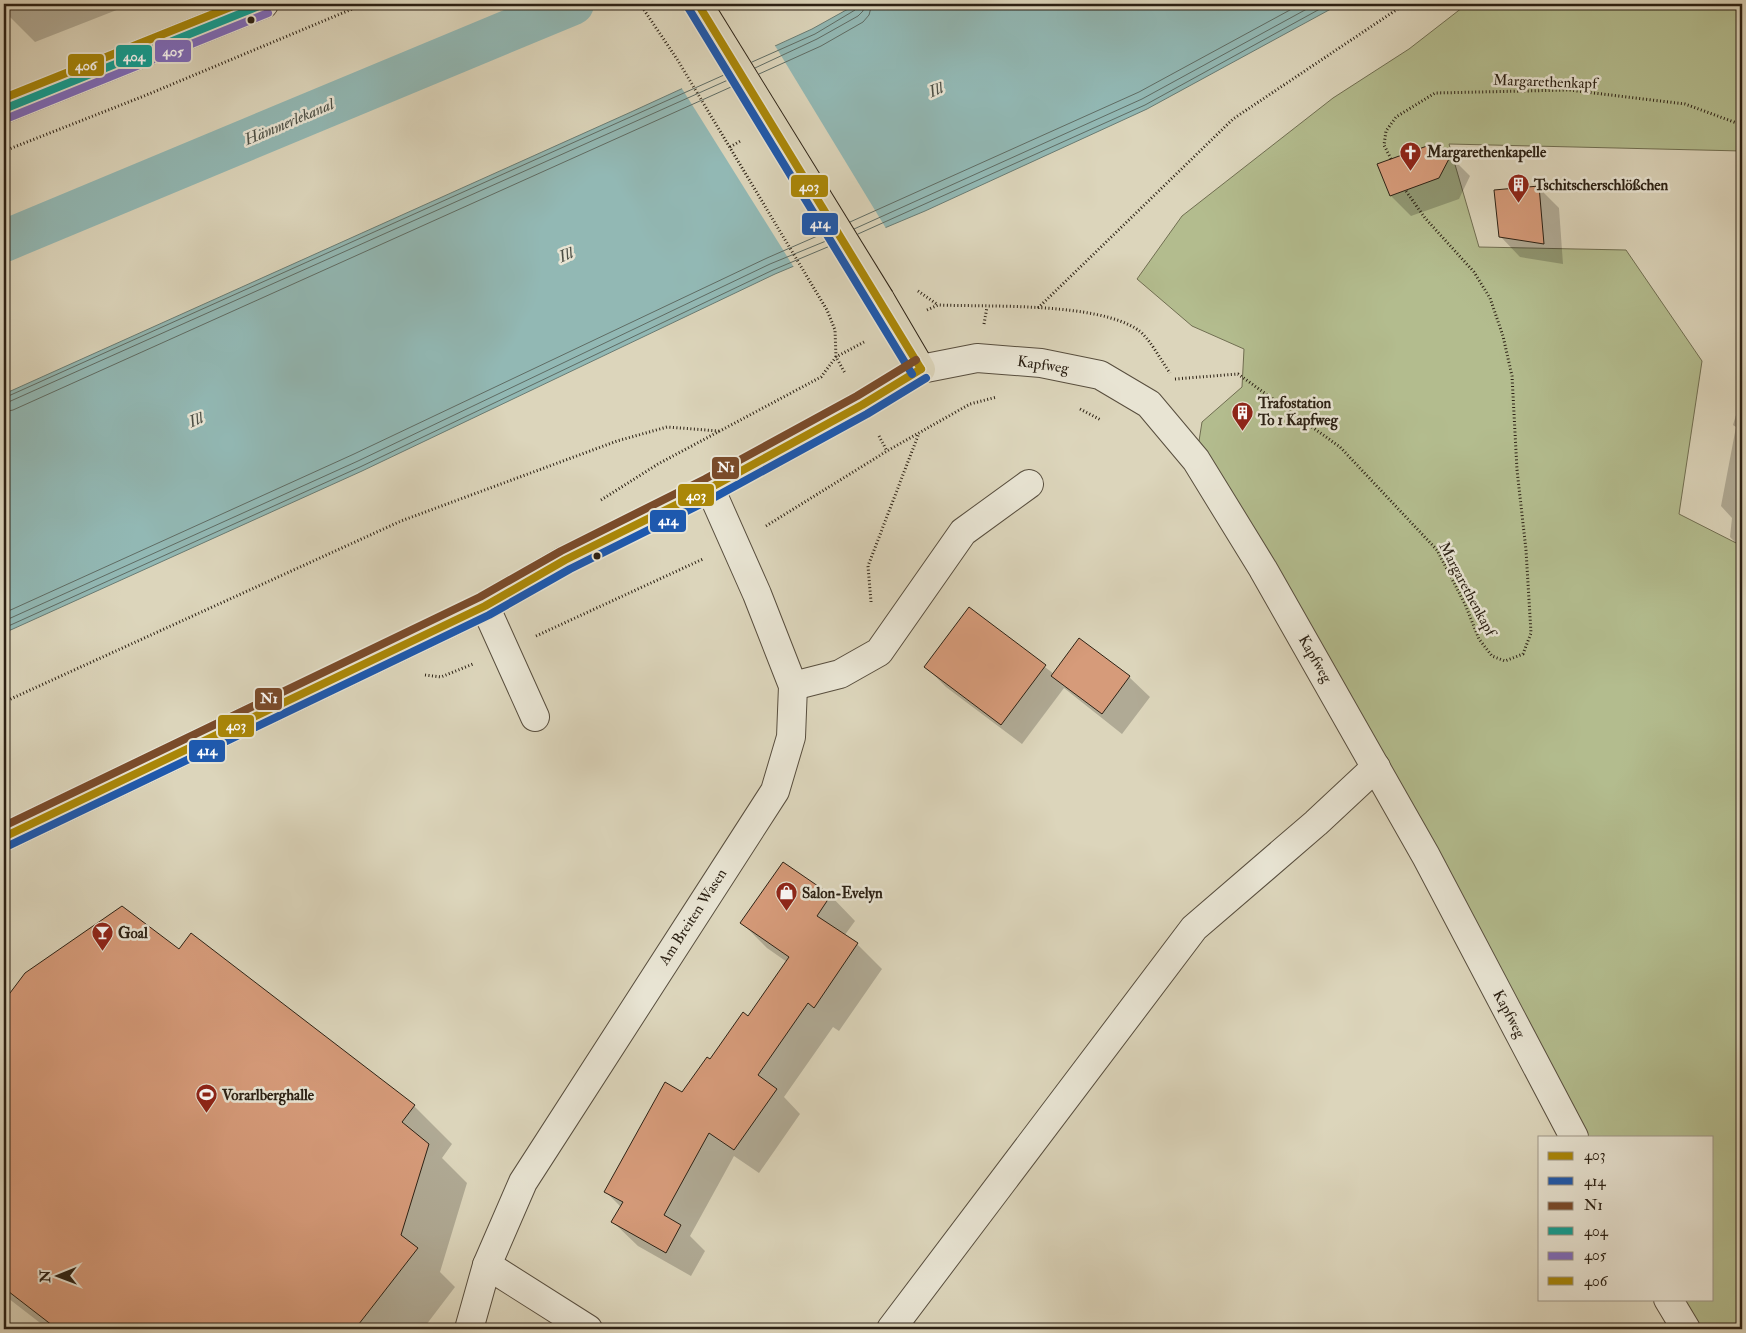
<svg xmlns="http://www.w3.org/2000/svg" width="1746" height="1333" viewBox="0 0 1746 1333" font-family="'IM FELL Double Pica',serif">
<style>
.green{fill:#b3bc8e;stroke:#706e51}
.water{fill:#92b8b4;stroke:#697c74}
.pier{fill:#dcd5bb}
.shadow{fill:#0003}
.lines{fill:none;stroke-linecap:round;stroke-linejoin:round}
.shore{stroke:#5f6c64;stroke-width:1}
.canal{stroke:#92b8b4;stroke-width:42}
.building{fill:#d69b7a;stroke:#2c2114}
.minor-casing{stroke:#584e3e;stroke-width:30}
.major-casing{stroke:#2c2114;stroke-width:30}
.path{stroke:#2c2114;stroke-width:3;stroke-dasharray:1 2.5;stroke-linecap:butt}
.minor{stroke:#e8e4d3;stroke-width:28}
.major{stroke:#dcd5bb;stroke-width:28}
.major-bridge-casing{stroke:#2c2114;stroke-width:30;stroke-linecap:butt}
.major-bridge{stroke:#dcd5bb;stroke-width:28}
.bus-1-casing{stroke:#e8e4d3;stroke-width:11}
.bus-2-casing{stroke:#e8e4d3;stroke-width:11}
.bus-3-casing{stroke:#e8e4d3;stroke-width:11}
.bus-4-casing{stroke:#e8e4d3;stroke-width:11}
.bus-5-casing{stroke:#e8e4d3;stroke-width:11}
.bus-6-casing{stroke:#e8e4d3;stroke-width:11}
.bus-1{stroke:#aa8708;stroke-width:8}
.bus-2{stroke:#1e59ae;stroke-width:8}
.bus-3{stroke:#7a4b2a;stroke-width:8}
.bus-4{stroke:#10a095;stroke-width:8}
.bus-5{stroke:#7e6cbd;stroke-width:8}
.bus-6{stroke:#a6850a;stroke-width:8}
.bus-dot{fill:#2c2114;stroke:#e8e4d3;stroke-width:2}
.labels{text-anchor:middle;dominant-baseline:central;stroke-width:5;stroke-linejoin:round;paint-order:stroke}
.street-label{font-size:15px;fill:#2c2114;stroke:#e8e4d3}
.poi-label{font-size:15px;font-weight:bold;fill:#2c2114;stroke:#e8e4d3;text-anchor:start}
.water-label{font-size:16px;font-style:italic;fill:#4b4e44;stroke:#e8e4d3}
.line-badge{stroke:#e8e4d3;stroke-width:2}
.badge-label{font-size:14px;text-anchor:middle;font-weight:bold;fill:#fff}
</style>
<rect width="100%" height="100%" fill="#dcd5bb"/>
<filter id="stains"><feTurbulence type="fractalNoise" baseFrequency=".004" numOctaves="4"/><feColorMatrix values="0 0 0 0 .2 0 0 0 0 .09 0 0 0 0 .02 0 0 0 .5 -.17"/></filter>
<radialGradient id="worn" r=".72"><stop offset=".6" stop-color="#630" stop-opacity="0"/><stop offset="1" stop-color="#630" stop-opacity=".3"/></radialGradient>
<polygon class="green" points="1467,4 1742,4 1742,151 1449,144 1479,247 1626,250 1702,361 1679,514 1742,546 1742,1329 1686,1329 1668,1299 1712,1299 1712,1137 1574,1137 1196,460 1202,422 1242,387 1244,349 1192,326 1137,279 1182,216 1333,98 1409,49"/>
<polygon class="water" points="857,4 1340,4 1147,109 925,211 775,274 362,471 4,633 4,394 631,112 812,29"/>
<polygon class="pier" points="774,44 887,230 795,269 681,87"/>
<g class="shadow">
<polygon points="4,4 132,4 35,42 5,12"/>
<polygon points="1450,156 1470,176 1459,199 1411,216 1391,196"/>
<polygon points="1539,188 1559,208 1563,264 1520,257 1500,236"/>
<polygon points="1742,395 1742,549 1730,537 1732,518 1721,506 1736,427 1733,425"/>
<polygon points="969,609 1054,674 1129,677 1150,697 1122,734 1064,688 1022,744 946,687 926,667"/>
<polygon points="783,863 831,896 855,921 844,936 857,944 882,969 839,1031 833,1027 784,1097 800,1114 759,1173 734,1156 690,1236 705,1251 691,1276 638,1246 613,1222 621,1207 606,1192 682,1094 749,1017 787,962 767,948 742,923"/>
<polygon points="179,951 414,1106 452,1144 442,1158 467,1183 440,1272 455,1287 423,1329 48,1329 4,1295 4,1003 26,974"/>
</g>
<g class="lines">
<g class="shore">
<polyline points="752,62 815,34 855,10 858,4"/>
<polyline points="755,68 817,39 858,16 863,11 864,4"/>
<polyline points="759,74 821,46 863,22 869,15 872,4"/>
<polyline points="850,222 1139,92 1301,4"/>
<polyline points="854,229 1142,99 1316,4"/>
<polyline points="858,234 1145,105 1329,4"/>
<polyline points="4,398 724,75"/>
<polyline points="4,404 728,80"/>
<polyline points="4,412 13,410 731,87"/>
<polyline points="4,613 354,454 767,258 822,234"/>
<polyline points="4,621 358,461 770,264 826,241"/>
<polyline points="4,628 360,467 773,270 830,246"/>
</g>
<polyline class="canal" points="4,241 573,4"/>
</g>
<g class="building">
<polygon points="1427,146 1451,155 1439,178 1390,196 1377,164"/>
<polygon points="1539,186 1544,244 1499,237 1494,190"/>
<polygon points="969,607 1046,665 1001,725 924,667"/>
<polygon points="1079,638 1130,676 1102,714 1051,676"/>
<polygon points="783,862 831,895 817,916 858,943 814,1008 808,1003 758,1075 777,1089 734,1150 709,1133 664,1215 681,1225 666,1253 611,1222 623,1202 604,1192 665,1082 682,1092 707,1057 710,1059 743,1012 748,1016 789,957 740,923"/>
<polygon points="122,906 179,949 191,933 415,1105 402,1122 429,1144 401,1235 418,1248 355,1329 57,1329 4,1288 4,1001 25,973"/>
</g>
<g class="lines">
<defs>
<g id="minor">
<polyline points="4,109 264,4"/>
<polyline points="921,369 977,358 1041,363 1100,375 1149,404 1196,460 1263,569 1426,856 1574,1137"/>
<polyline points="485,606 535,717"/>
<polyline points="793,686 840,674 879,652 963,532 1029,484"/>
<polyline points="487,1265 588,1329"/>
<polyline points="1668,1299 1686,1329"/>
<polyline points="469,1329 487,1265 523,1182 775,791 791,737 793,686 757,594 710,488"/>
<polyline points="891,1329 1194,928 1316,823 1376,767"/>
</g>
<polyline id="major" points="4,837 485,606 565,560 710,488 862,405 921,369 880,299"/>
</defs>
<use href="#minor" class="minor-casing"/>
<use href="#major" class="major-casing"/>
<g class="path">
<polyline points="640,4 677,59 827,310 835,330 836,357 845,373"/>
<polyline points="730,147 742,140"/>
<polyline points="4,151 144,96 364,4"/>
<polyline points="1391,159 1384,145 1386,131 1396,117 1435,93 1569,90 1685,104 1742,125"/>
<polyline points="918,291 938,305"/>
<polyline points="1038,308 1233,119 1405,4"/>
<path d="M927 310 938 305C987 307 1098 302 1138 330 1149 337 1162 362 1170 373"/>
<polyline points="984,324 987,307"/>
<polyline points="1175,379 1238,374 1340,447 1437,550 1465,604 1479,639 1492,656 1505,661 1523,654 1531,633 1526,550 1517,470 1512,376 1503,336 1490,298 1474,272 1425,218 1406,191"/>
<polyline points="1080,409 1101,420"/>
<polyline points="879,436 887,451"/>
<polyline points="601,500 658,464 821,377 836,357 864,342"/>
<polyline points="766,526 887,451 970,404 997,397"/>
<polyline points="871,602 868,566 919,433"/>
<polyline points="536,636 703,559"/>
<polyline points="425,675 441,677 473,664"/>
<polyline points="4,702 401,521 617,441 667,427 719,431"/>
</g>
<use href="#minor" class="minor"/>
<use href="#major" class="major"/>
<defs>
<polyline id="major-bridge" points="698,4 880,299"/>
</defs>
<use href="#major-bridge" class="major-bridge-casing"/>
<use href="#major-bridge" class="major-bridge"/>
<defs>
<g id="bus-1">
<polyline points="698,4 921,369"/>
<polyline points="4,837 485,606 565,560 710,488 862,405 921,369"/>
</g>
<g id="bus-2">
<polyline points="689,9 912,374"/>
<polyline points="8,846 489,615 570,569 715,497 867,414 926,378"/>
</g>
<polyline id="bus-3" points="4,826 480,597 561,551 705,479 857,396 916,360"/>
<polyline id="bus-4" points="4,109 264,4"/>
<polyline id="bus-5" points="8,118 268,13"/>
<polyline id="bus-6" points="4,98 238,4"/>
</defs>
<use href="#bus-1" class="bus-1-casing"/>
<use href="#bus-2" class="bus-2-casing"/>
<use href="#bus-3" class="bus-3-casing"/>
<use href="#bus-4" class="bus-4-casing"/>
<use href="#bus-5" class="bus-5-casing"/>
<use href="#bus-6" class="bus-6-casing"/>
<use href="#bus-1" class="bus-1"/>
<use href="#bus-2" class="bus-2"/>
<use href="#bus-3" class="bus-3"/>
<use href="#bus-4" class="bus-4"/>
<use href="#bus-5" class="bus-5"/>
<use href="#bus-6" class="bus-6"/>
</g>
<defs>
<symbol id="church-pin" viewBox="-11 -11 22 30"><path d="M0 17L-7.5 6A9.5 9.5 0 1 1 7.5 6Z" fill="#8f2418" stroke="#e8e4d3"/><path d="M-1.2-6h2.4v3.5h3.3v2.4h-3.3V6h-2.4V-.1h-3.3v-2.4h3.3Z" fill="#fff"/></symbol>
<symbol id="building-pin" viewBox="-11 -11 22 30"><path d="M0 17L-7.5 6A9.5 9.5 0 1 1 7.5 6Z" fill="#8f2418" stroke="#e8e4d3"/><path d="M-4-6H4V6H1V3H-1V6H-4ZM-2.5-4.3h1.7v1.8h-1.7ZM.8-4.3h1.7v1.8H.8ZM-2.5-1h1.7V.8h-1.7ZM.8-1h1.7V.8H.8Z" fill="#fff"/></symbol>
<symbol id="shop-pin" viewBox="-11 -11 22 30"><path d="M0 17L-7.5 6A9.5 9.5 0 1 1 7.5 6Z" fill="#8f2418" stroke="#e8e4d3"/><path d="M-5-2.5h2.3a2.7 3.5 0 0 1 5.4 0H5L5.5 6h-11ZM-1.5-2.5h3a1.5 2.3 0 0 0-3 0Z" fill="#fff"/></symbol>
<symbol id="bar-pin" viewBox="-11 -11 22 30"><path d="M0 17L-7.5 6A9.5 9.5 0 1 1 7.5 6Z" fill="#8f2418" stroke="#e8e4d3"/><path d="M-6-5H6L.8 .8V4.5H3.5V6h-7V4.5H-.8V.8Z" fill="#fff"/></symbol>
<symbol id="stadium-pin" viewBox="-11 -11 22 30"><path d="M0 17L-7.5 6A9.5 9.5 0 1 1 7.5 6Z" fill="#8f2418" stroke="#e8e4d3"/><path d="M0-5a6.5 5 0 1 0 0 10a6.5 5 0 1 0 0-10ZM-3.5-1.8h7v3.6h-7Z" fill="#fff"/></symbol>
</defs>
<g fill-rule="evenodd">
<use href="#church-pin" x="1398" y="140" width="25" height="34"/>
<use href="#building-pin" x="1506" y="172" width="25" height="34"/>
<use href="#building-pin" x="1230" y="400" width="25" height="34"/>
<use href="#shop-pin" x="774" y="880" width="25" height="34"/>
<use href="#bar-pin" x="90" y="920" width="25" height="34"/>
<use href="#stadium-pin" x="194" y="1082" width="25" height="34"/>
</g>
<g class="bus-dot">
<circle cx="251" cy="20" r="4.5"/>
<circle cx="597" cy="556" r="4.5"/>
</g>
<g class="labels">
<g class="street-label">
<text transform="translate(1545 82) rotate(2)">Margarethenkapf</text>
<text transform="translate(1043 365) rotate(8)">Kapfweg</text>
<text transform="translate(1467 589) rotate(62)">Margarethenkapf</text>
<text transform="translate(1315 659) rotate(60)">Kapfweg</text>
<text transform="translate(693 917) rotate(-57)">Am Breiten Wasen</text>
<text transform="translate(1509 1014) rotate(62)">Kapfweg</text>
</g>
<g class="poi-label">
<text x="1427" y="152">Margarethenkapelle</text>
<text x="1534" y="185">Tschitscherschlößchen</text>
<text x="1258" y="403">Trafostation<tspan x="1258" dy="17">To 1 Kapfweg</tspan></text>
<text x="802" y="893">Salon-Evelyn</text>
<text x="118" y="933">Goal</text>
<text x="222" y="1095">Vorarlberghalle</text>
</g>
<g class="water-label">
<text transform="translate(936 90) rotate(-24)">Ill</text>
<text transform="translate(289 122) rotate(-23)">Hämmerlekanal</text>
<text transform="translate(566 255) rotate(-24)">Ill</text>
<text transform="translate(196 420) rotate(-24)">Ill</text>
</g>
</g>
<g class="line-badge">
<rect x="154" y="39" width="38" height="24" rx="5" fill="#7e6cbd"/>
<rect x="115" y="44" width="38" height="24" rx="5" fill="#10a095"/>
<rect x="67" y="53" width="38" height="24" rx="5" fill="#a6850a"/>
<rect x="790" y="174" width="39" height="24" rx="5" fill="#aa8708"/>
<rect x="801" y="212" width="38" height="24" rx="5" fill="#1e59ae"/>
<rect x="711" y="456" width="29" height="24" rx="5" fill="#7a4b2a"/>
<rect x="677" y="483" width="38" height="24" rx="5" fill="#aa8708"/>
<rect x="649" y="509" width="38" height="24" rx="5" fill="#1e59ae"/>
<rect x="254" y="687" width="29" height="24" rx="5" fill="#7a4b2a"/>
<rect x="217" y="714" width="38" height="24" rx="5" fill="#aa8708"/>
<rect x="188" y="739" width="38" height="24" rx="5" fill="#1e59ae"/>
</g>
<g class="badge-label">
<text x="173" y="56">405</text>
<text x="134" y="61">404</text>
<text x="86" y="70">406</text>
<text x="809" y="191">403</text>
<text x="820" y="228">414</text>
<text x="726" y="472">N1</text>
<text x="696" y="500">403</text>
<text x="668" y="525">414</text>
<text x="269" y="703">N1</text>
<text x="236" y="730">403</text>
<text x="207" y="755">414</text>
</g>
<rect width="1746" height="1333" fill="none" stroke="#dcd5bb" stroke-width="20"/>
<rect x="5" y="5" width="1736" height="1323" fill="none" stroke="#2c2114" stroke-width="2.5"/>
<rect x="10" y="10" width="1726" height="1313" fill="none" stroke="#2c2114"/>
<rect x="1538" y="1136" width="175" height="165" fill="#e8e4d3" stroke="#9d9687"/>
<rect x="1548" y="1152" width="25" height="8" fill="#aa8708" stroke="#9d9687"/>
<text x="1584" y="1160" font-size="15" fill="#2c2114">403</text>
<rect x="1548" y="1177" width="25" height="8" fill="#1e59ae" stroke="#9d9687"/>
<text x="1584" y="1186" font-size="15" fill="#2c2114">414</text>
<rect x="1548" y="1202" width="25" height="8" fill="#7a4b2a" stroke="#9d9687"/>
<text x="1584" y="1210" font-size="15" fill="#2c2114">N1</text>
<rect x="1548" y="1227" width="25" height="8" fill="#10a095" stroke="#9d9687"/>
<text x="1584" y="1236" font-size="15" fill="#2c2114">404</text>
<rect x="1548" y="1252" width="25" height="8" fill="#7e6cbd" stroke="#9d9687"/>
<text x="1584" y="1260" font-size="15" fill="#2c2114">405</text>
<rect x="1548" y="1277" width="25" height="8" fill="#a6850a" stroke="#9d9687"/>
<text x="1584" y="1286" font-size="15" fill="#2c2114">406</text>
<g transform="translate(58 1276) rotate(269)" stroke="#e8e4d3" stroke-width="4" paint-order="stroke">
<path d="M0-4L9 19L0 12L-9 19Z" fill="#2c2114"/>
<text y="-8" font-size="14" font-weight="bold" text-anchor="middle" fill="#2c2114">N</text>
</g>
<rect width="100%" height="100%" filter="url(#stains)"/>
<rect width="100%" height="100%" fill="url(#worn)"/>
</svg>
